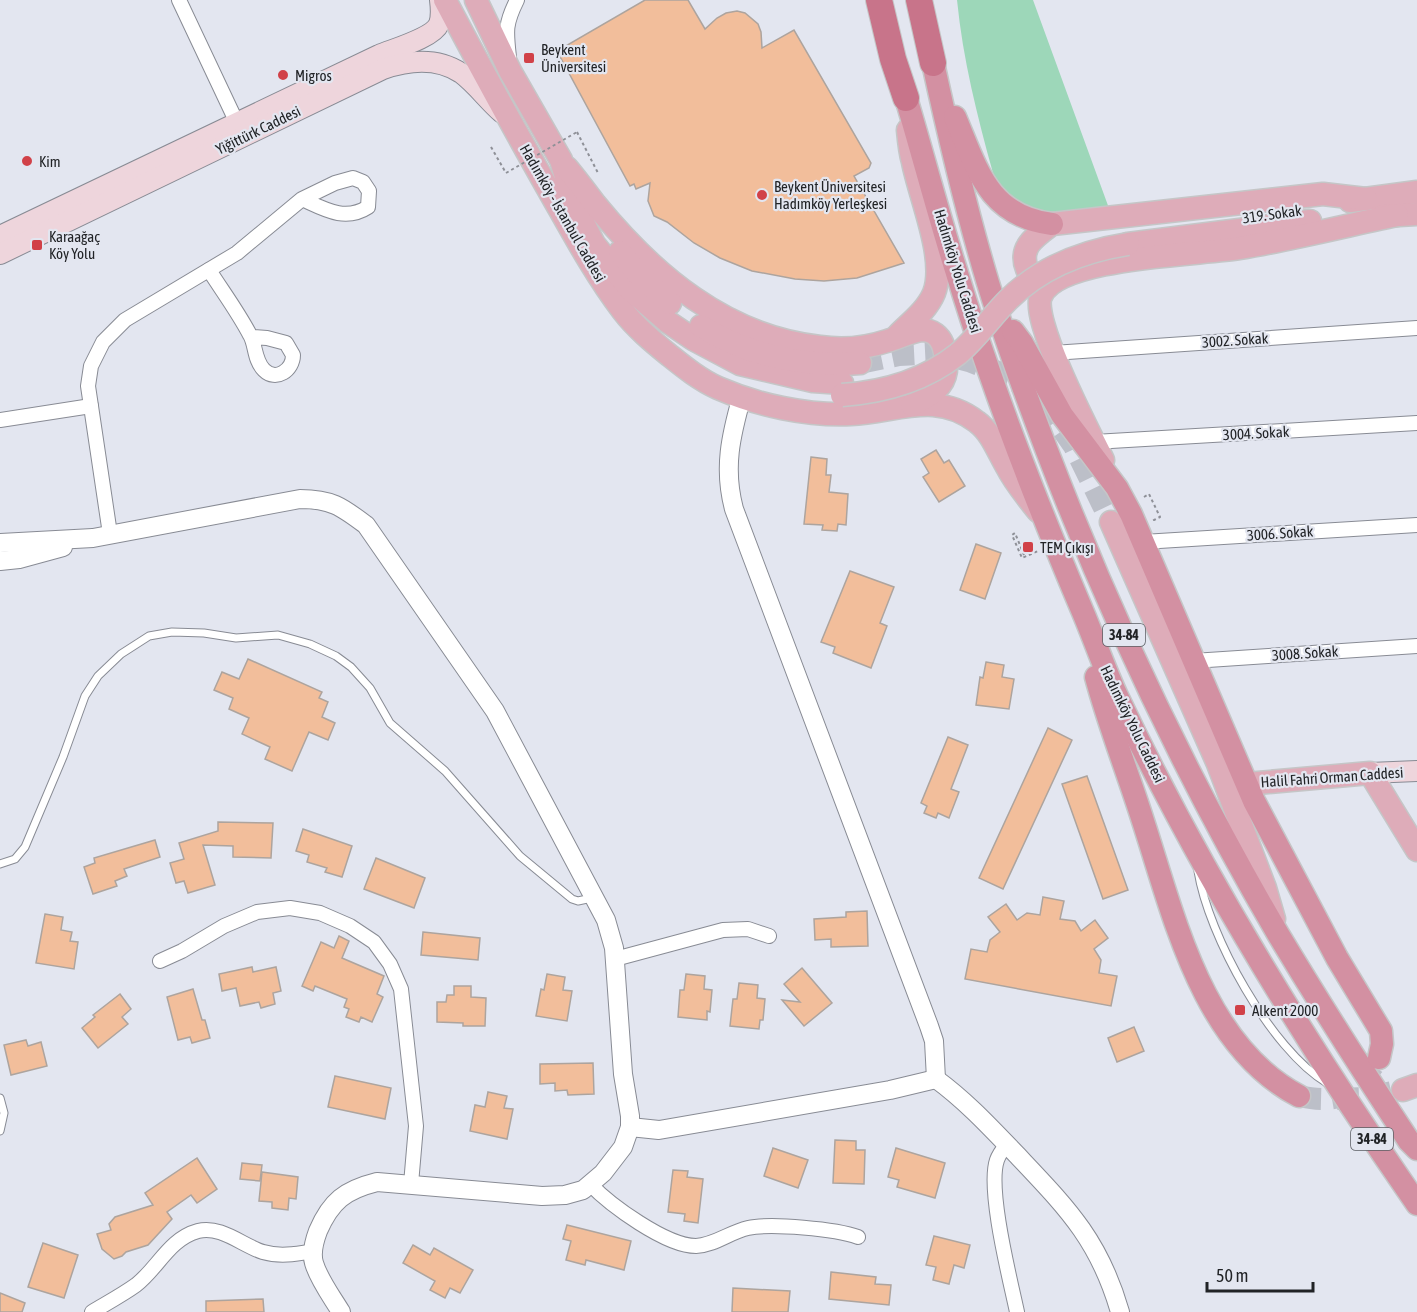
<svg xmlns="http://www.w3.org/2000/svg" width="1417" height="1312" viewBox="0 0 1417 1312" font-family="'Asap Condensed',sans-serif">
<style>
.green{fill:#9dd7b9}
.building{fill:#f2be9b;stroke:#ada49e;stroke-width:1.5}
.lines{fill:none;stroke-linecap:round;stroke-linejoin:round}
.primary-tunnel{stroke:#bcbfc8;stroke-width:22;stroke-dasharray:22 11;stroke-linecap:butt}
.trunk-tunnel{stroke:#bcbfc8;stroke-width:22;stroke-dasharray:22 11;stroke-linecap:butt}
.service-casing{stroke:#888b94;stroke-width:9}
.minor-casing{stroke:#888b94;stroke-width:16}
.tertiary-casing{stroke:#888b94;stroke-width:20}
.secondary-casing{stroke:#888b94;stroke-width:22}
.primary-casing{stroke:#c5c6c7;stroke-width:25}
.trunk-casing{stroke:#c5c6c7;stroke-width:25}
.motorway-casing{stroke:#c5c6c7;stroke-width:28}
.path{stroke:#8e9097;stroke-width:2;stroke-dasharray:3 3;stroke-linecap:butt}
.service{stroke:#fff;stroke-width:7}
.minor{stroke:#fff;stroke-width:14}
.tertiary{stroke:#fff;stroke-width:18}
.secondary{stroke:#eed5dc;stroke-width:20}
.primary{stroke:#deacb9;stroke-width:22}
.trunk{stroke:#d390a2;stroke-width:22}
.motorway{stroke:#c8748a;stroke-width:26}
.primary-bridge-casing{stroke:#c5c6c7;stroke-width:25;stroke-linecap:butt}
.path-bridge{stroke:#8e9097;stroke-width:2;stroke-dasharray:3 3;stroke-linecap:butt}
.primary-bridge{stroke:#deacb9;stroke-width:22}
.poi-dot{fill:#d14148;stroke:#e3e6f0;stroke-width:2}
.labels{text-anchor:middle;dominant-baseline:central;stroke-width:4.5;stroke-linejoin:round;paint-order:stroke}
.shield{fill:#e3e6f0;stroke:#5b5e63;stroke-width:1.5}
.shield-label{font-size:14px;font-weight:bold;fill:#212326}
.poi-label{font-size:15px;fill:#212326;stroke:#e3e6f0;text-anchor:start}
.street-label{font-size:15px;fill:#212326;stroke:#e3e6f0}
</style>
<rect width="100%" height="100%" fill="#e3e6f0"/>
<path class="green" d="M957 0H1033L1110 211C1059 216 1021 226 993 173 977 115 963 60 957 0Z"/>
<g class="building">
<polygon points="645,0 688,0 705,29 717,18 726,13 737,11 745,13 758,24 761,32 762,48 794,30 871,163 869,168 854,176 904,263 857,278 824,281 795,279 752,271 720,258 694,243 667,222 654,216 648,201 650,183 636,189 634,184 630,186 557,51"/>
<polygon points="936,450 944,463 949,460 965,486 939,502 923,477 929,473 921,459"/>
<polygon points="811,457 827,459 826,475 831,475 829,492 848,494 846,525 838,524 837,531 822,530 823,525 804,524"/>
<polygon points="976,544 1001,553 985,599 960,590"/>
<polygon points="850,571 894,587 880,623 887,626 871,668 833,653 835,647 821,642"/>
<polygon points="248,659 322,692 319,698 328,702 322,717 335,723 328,740 309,732 292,771 265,759 270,747 242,734 249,718 229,709 233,698 214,690 222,672 239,679"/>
<polygon points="986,662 1004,665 1002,677 1014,679 1009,709 976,705 980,677 983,678"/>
<polygon points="1048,728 1072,740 1003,889 979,878"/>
<polygon points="948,737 968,745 951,789 959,792 949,818 938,813 936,818 924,813 927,806 921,803"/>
<polygon points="1087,776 1128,890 1103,899 1062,784"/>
<polygon points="218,822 273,823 271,858 233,857 233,846 203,845 215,885 188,893 184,881 176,883 170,863 184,859 179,843 218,831"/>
<polygon points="303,829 352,846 342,877 325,872 327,868 307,862 309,855 296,851"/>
<polygon points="155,840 160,857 124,869 127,876 115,881 117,886 93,894 84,867 95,863 94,858"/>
<polygon points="376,858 425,878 414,908 364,889"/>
<polygon points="1043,897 1064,901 1060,919 1075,921 1081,931 1095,920 1108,938 1094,949 1101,960 1099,973 1117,976 1111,1006 965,979 971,949 987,952 990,940 1000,932 988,917 1006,904 1017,920 1027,913 1040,915"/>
<polygon points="867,911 868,946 831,947 831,939 815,940 814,919 846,917 846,912"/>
<polygon points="45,914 63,917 61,930 72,932 70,941 78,942 74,969 36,963"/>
<polygon points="423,932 480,938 478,960 421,955"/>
<polygon points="339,936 349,941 342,958 384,976 377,994 383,997 372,1022 361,1017 359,1022 346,1017 349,1009 344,1007 347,999 315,986 313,991 302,986 321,942 334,948"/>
<polygon points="252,967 253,972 276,967 281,991 273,993 275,1004 261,1008 259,1002 240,1006 236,988 222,991 219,974"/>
<polygon points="802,968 832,1003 804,1026 782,1000 800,1002 784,984"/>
<polygon points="547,974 565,977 563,990 572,991 567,1021 536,1016 541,989 544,990"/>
<polygon points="686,974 705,976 704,989 712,990 710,1012 707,1011 707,1020 678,1017 680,990 684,990"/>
<polygon points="739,983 758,985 757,998 765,999 763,1020 760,1020 759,1029 730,1026 733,999 737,999"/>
<polygon points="454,986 471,986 471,997 486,998 485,1026 463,1026 463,1023 437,1022 437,1002 446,1002 447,995 454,995"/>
<polygon points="193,989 202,1020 205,1020 210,1038 192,1043 190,1037 178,1040 167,997"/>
<polygon points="120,994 131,1009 122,1017 128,1024 98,1048 82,1028 95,1017 93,1015"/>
<polygon points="1134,1027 1144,1051 1117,1062 1108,1038"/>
<polygon points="26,1040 28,1046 41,1042 47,1066 11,1075 4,1045"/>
<polygon points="593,1063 594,1094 568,1095 567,1090 555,1091 555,1083 540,1084 540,1064"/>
<polygon points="335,1076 391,1088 385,1119 328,1107"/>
<polygon points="488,1092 507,1096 504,1108 513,1109 507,1139 470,1131 475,1105 485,1107"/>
<polygon points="835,1140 856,1141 856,1150 865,1150 864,1184 833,1183"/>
<polygon points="773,1148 808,1160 798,1188 764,1176"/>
<polygon points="896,1148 945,1163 935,1198 897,1187 899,1180 888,1177"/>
<polygon points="197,1158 217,1189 197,1203 191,1195 167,1212 172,1219 148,1245 126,1252 122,1256 114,1259 102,1249 97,1234 111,1230 109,1224 115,1217 153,1205 145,1193"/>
<polygon points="242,1163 262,1165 260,1181 240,1179"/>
<polygon points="673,1170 688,1171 687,1177 703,1179 698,1223 684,1221 685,1214 668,1212"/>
<polygon points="262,1172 298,1177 296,1199 289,1198 288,1210 272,1208 272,1202 259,1201"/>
<polygon points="567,1225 631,1241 624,1270 586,1260 585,1265 566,1260 571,1241 563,1239"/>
<polygon points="934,1236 970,1245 964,1268 954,1265 949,1284 933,1280 936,1267 926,1265"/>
<polygon points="43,1243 78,1255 64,1298 28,1287"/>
<polygon points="413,1245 430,1255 434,1248 473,1270 460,1293 450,1288 445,1298 430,1290 435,1281 403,1263"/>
<polygon points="831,1272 876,1277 875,1284 891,1285 889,1305 829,1299"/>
<polygon points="733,1288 790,1291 788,1312 732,1312"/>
<polygon points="0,1293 25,1303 22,1312 0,1312"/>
<polygon points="263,1299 264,1312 206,1312 206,1301"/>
</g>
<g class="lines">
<g class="primary-tunnel">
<polyline points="860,363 899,355 938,353 969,361 1011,377 1045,404 1074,446 1111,522"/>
<polyline points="1337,1099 1367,1098 1397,1091"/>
</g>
<path class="trunk-tunnel" d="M1299 1096C1341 1105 1351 1094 1376 1062"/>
<defs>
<g id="service">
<polyline points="0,864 15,859 25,847 63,757 85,696 98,676 121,654 149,636 172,632 204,633 236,638 278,635 310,644 336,656 351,667 370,688 390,723 445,771 520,856 572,899 578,901 592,898"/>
<path d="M1198 871C1208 935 1271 1050 1327 1083"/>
<polyline points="0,1098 4,1113 0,1131"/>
</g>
<g id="minor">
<polyline points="179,0 237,123"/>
<path d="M509 57C506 31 505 24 517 0"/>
<path d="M209 270C223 292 238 312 250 335 256 345 254 360 264 370 276 382 293 370 293 355L286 343 267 338 252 337"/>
<polyline points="1053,353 1417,328"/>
<polyline points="0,420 91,406"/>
<polyline points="1094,442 1417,423"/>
<path d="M110 534 88 386 91 366 103 342 125 320 237 253 302 199 335 183 353 178 363 182 369 191 368 207C345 222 324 209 302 199"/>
<polyline points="1143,542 1417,525"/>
<polyline points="1193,661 1417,646"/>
<polyline points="615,959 723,930 748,929 769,936"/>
<polyline points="160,961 182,951 224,926 257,912 290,908 320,913 350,926 374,942 390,964 401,989 416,1126 411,1184"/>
<path d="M1007 1144C1003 1149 999 1154 997 1160 987 1189 1010 1279 1017 1312"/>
<path d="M590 1184C610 1205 666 1246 696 1246 715 1245 730 1232 748 1228 771 1223 836 1229 858 1237"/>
<path d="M92 1312C107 1303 122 1295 136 1285 158 1268 169 1239 198 1231 221 1225 243 1246 263 1252 280 1257 296 1254 314 1251"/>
</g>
<g id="tertiary">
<path d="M742 396C731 435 723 468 734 509L929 1026 934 1041 936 1079"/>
<path d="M0 543 93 538 300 499C332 499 342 507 366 525L495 711 606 920 614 948 623 1074 630 1116V1127L623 1147 603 1173 583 1190 565 1195 542 1196 377 1182C345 1190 331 1201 318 1231 315 1239 311 1253 314 1263 319 1280 332 1297 341 1312"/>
<polyline points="0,561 19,559 63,547"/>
<path d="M936 1079C966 1101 990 1127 1016 1154 1066 1207 1099 1239 1120 1312"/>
<polyline points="630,1127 659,1130 890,1090 936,1079"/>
</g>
<g id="secondary">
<path d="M0 236 379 55C393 49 433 38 439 24 442 16 441 8 440 0"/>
<path d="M0 254 383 69C409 60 437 57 461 73 476 84 488 101 502 113"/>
<polyline points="1370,773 1417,771"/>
</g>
<g id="primary">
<path d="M445 0C478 63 512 125 547 187 571 229 594 273 623 311 636 328 653 342 669 355 684 367 700 380 718 388 757 405 807 416 851 414 897 412 936 390 977 422 991 432 998 452 1007 467 1015 483 1027 497 1038 511"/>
<polyline points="476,0 510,71 561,160 575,207 594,244 631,290 668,322 693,339 740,364 813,381 842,383"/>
<path d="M567 168C577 180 586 192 595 204 653 275 726 337 820 347 842 350 866 348 887 341 898 338 911 331 922 330 926 330 931 331 935 334 943 340 944 348 946 358 949 386 934 392 912 405"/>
<polyline points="1350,201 1417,192"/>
<polyline points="1382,216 1417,214"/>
<polyline points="1128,244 1310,221"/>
<polyline points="620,252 638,274 670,303"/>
<path d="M1048 286C1038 283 1031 279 1027 269 1018 247 1036 236 1052 224L1323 194 1366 199"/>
<path d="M701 326C747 356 807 367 860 363"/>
<path d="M898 335C911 322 927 310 934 293 947 259 920 198 913 162 910 152 909 141 908 130"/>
<path d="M1103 460C1090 434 1030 319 1041 296 1059 256 1200 255 1240 248 1293 239 1344 226 1397 215"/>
<polyline points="1111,522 1218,764 1265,888 1274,919"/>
<polyline points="1246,784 1370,773 1417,850"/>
<polyline points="1403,1090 1417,1085"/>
</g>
<g id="trunk">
<path d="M933 63C949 137 966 210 988 283 1005 339 1026 396 1047 451 1111 618 1188 780 1278 934 1320 1004 1364 1073 1409 1141L1417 1149"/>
<path d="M906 98C923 155 938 213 956 270 991 386 1035 499 1082 610 1094 638 1104 668 1117 696 1201 874 1305 1042 1417 1204"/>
<path d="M955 117C977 169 988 216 1052 224"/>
<polyline points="1013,331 1022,343 1062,415 1117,488 1131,514 1254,801 1337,958 1381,1031 1382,1044 1379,1058"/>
<path d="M1096 677C1109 726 1128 773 1143 821 1174 916 1202 1045 1299 1096"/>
</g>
<g id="motorway">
<polyline points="879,0 893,59 906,98"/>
<polyline points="919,0 933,63"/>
</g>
</defs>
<use href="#service" class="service-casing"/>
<use href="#minor" class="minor-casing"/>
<use href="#tertiary" class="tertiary-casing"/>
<use href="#secondary" class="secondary-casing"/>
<use href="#primary" class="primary-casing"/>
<use href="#trunk" class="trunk-casing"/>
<use href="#motorway" class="motorway-casing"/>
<g class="path">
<polyline points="577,132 598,173"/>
<polyline points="491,147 506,173"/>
<polyline points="1144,497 1149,494 1160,517 1154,520 1153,518"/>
<polyline points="1024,555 1015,533 1012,535 1022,558 1038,551"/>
</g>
<use href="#service" class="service"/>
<use href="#minor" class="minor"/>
<use href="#tertiary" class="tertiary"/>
<use href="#secondary" class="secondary"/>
<use href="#primary" class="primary"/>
<use href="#trunk" class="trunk"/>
<use href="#motorway" class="motorway"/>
<defs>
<path id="primary-bridge" d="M842 395C885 392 924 381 958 354 977 338 991 317 1008 300 1040 268 1083 251 1128 244"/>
</defs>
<use href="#primary-bridge" class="primary-bridge-casing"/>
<polyline class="path-bridge" points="506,173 577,132"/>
<use href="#primary-bridge" class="primary-bridge"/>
</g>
<g class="poi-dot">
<rect x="523" y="52" width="12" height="12" rx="3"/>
<circle cx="283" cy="75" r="6"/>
<circle cx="27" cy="161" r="6"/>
<circle cx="762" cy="195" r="6"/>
<rect x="31" y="239" width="12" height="12" rx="3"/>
<rect x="1022" y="541" width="12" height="12" rx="3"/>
<rect x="1234" y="1004" width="12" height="12" rx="3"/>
</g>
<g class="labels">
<g class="shield">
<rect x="1103" y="624" width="42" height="22" rx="4.5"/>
<rect x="1351" y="1128" width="42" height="22" rx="4.5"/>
</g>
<g class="shield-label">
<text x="1124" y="635">34-84</text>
<text x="1372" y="1139">34-84</text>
</g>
<g class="poi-label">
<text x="541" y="49">Beykent<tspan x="541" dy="17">Üniversitesi</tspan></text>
<text x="295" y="75">Migros</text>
<text x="39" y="161">Kim</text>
<text x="774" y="186">Beykent Üniversitesi<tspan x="774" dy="17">Hadımköy Yerleşkesi</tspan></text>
<text x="49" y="236">Karaağaç<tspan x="49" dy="17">Köy Yolu</tspan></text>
<text x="1040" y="547">TEM Çıkışı</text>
<text x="1252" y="1010">Alkent 2000</text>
</g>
<g class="street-label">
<text transform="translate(258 130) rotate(-26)">Yiğittürk Caddesi</text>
<text transform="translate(563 213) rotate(60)">Hadımköy - İstanbul Caddesi</text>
<text transform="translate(1272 214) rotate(-8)">319. Sokak</text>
<text transform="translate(958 271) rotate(73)">Hadımköy Yolu Caddesi</text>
<text transform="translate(1235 340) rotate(-4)">3002. Sokak</text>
<text transform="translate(1256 433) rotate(-3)">3004. Sokak</text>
<text transform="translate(1280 533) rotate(-4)">3006. Sokak</text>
<text transform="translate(1305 653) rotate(-4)">3008. Sokak</text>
<text transform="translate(1133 724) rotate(64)">Hadımköy Yolu Caddesi</text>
<text transform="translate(1332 777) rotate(-4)">Halil Fahri Orman Caddesi</text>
</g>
</g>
<path d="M1207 1282v9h106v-9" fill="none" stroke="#212326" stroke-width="3"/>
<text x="1216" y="1282" font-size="18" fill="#212326" stroke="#e3e6f0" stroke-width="4.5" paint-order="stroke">50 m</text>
</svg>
